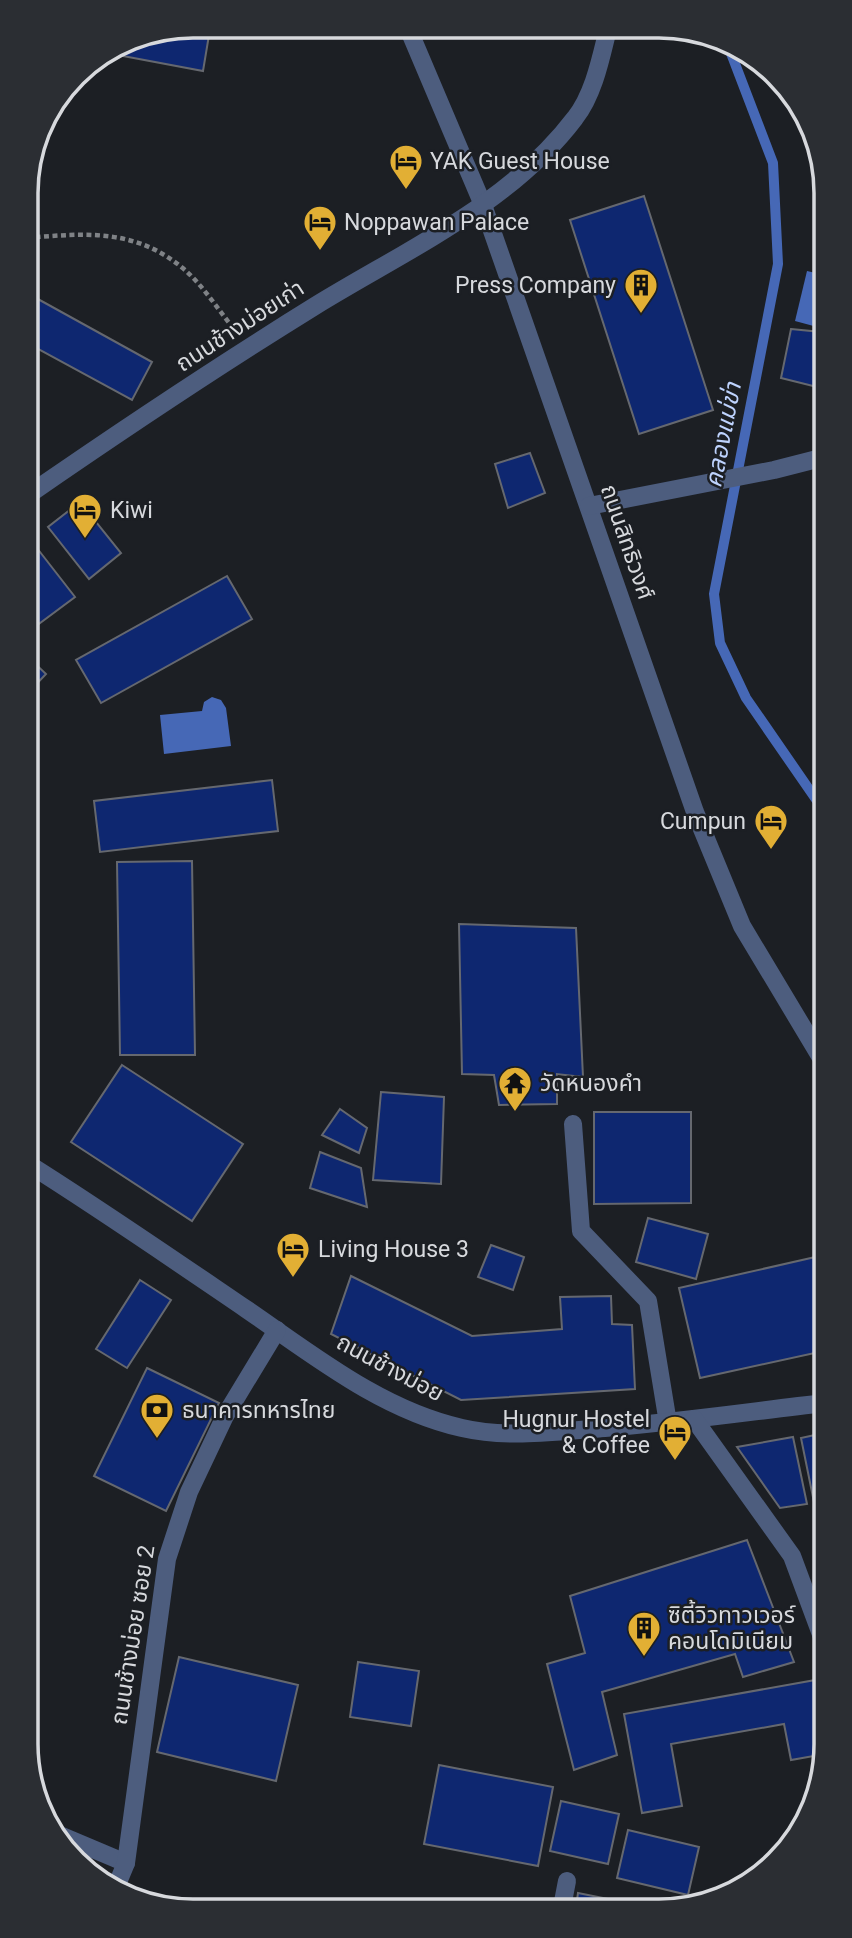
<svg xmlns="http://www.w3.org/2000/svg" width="852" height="1938" viewBox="0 0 852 1938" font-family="Roboto,'Noto Sans Thai',sans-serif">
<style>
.water{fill:#4668b6}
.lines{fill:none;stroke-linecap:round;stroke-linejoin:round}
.stream{stroke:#4668b6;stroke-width:10}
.building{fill:#0e2770;stroke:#65686f;stroke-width:2}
.path{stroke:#7f8286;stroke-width:4.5;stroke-dasharray:5 3.5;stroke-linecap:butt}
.minor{stroke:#4d5d7e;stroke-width:18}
.labels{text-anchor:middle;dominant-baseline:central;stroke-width:5;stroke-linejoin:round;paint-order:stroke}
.poi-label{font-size:23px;fill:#d7d9dd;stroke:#1c1f24;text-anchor:start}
.street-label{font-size:23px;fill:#d7d9dd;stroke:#1c1f24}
.water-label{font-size:24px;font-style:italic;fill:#bed3fe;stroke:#1c1f24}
.rim{fill:none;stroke:#d7d9dd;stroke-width:3.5}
</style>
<rect width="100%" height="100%" fill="#1c1f24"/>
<g class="water">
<polygon points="807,271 820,274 821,328 795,321"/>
<polygon points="212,697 221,700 226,708 231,746 164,754 160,715 202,711 204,702"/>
</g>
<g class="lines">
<polyline class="stream" points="729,48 773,163 778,264 714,594 720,643 746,698 822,808"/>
</g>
<g class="building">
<polygon points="194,26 210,29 203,71 107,53 130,39"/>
<polygon points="644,196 713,410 639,434 570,220"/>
<polygon points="27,293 152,362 132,400 27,343"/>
<polygon points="791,329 821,332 821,388 781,378"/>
<polygon points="530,453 545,493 508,508 495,464"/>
<polygon points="80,502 121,553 89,579 48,527"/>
<polygon points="33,543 75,597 28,632 28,547"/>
<polygon points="227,576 252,619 101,703 76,660"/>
<polygon points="28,657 46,674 28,693"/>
<polygon points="272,780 278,831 100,852 94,801"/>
<polygon points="192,861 195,1055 120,1055 117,862"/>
<polygon points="459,924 576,928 583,1077 557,1074 557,1104 499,1105 494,1075 462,1074"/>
<polygon points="122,1065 243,1144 192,1221 71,1142"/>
<polygon points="381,1092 444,1097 441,1184 373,1180"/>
<polygon points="340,1109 367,1128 359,1153 322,1135"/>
<polygon points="594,1112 691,1112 691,1203 594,1204"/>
<polygon points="320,1152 361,1168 367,1207 310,1188"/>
<polygon points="648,1218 708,1234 696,1279 636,1262"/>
<polygon points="491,1245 524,1257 513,1290 478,1277"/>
<polygon points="824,1255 824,1351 700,1378 679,1288"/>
<polygon points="351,1276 472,1336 562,1329 560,1297 611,1296 612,1324 632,1325 635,1389 461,1400 331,1334"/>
<polygon points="140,1280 171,1300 127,1368 96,1349"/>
<polygon points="147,1368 219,1403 166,1511 94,1476"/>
<polygon points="824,1433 825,1515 817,1517 801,1438"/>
<polygon points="793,1437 807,1504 780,1508 737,1447"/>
<polygon points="747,1540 794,1662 743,1677 735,1654 602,1692 617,1755 574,1770 547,1664 585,1653 570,1596"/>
<polygon points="179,1657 298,1685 276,1781 157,1752"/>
<polygon points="358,1662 419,1671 411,1726 350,1717"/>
<polygon points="821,1679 825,1702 825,1754 791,1760 784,1724 671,1744 682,1806 642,1813 624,1714"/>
<polygon points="439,1765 553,1787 538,1866 424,1844"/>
<polygon points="561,1801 619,1814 608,1864 550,1851"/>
<polygon points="628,1830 699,1847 688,1895 617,1878"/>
<polygon points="79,1864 99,1871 97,1877 83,1870"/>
<polygon points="578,1893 633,1904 632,1906 576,1907"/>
</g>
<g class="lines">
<path class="path" d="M27 238C86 233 136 228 185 270 203 286 218 309 233 328"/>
<g class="minor">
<polyline points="408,28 483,205 695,812 742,926 823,1061"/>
<path d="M28 495C122 430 218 366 315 306 406 250 510 204 575 118 594 94 601 57 608 29"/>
<polyline points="589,506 774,470 821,458"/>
<polyline points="573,1124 581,1231 648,1301 668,1423"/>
<path d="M30 1165C103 1211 174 1260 246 1309 312 1354 381 1410 462 1428 505 1438 550 1432 593 1429 671 1423 747 1412 824 1403"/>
<polyline points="694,1419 792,1556 825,1645"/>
<polyline points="62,1836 126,1863"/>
<polyline points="116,1887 126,1863 167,1559 189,1492 225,1416 277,1330"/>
<polyline points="562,1907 567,1881"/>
</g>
</g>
<defs>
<symbol id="hotel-pin" viewBox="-11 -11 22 30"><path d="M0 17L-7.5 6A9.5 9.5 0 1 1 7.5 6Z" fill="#e2af34" stroke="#1c1f24"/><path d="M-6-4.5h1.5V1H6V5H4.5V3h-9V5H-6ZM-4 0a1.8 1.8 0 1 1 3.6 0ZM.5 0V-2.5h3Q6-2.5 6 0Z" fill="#111"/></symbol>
<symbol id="building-pin" viewBox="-11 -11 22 30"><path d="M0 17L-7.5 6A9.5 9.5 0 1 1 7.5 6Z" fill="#e2af34" stroke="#1c1f24"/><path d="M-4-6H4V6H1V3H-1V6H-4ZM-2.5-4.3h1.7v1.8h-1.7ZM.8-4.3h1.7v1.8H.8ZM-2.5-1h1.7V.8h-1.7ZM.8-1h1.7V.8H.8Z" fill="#111"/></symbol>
<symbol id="temple-pin" viewBox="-11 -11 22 30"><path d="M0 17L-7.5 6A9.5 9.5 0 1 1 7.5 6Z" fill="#e2af34" stroke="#1c1f24"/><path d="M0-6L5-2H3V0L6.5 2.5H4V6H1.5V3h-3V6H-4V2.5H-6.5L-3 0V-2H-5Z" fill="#111"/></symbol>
<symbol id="bank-pin" viewBox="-11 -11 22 30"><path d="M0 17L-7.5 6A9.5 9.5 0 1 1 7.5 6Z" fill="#e2af34" stroke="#1c1f24"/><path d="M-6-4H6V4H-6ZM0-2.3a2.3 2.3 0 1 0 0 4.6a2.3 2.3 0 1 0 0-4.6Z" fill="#111"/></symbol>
</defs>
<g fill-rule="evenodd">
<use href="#hotel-pin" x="387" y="142" width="38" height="52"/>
<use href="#hotel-pin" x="301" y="203" width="38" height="52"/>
<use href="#building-pin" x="622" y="266" width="38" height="52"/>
<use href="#hotel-pin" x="66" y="491" width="38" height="52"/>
<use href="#hotel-pin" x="752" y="802" width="38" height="52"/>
<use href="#temple-pin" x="496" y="1064" width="38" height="52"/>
<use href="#hotel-pin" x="274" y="1230" width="38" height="52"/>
<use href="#bank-pin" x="138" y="1391" width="38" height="52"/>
<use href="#hotel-pin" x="656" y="1413" width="38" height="52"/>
<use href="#building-pin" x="625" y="1609" width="38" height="52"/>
</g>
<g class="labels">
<g class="poi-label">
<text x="430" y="161">YAK Guest House</text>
<text x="344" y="222">Noppawan Palace</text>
<text x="616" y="285" text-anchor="end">Press Company</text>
<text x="110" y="510">Kiwi</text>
<text x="746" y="821" text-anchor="end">Cumpun</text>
<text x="540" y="1083">วัดหนองคำ</text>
<text x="318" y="1249">Living House 3</text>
<text x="182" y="1410">ธนาคารทหารไทย</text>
<text x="650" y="1419" text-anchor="end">Hugnur Hostel<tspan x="650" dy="26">&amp; Coffee</tspan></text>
<text x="668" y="1615">ซิตี้วิวทาวเวอร์<tspan x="668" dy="26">คอนโดมิเนียม</tspan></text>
</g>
<g class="street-label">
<text transform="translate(240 326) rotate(-33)">ถนนช้างม่อยเก่า</text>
<text transform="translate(627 542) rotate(71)">ถนนสิทธิวงศ์</text>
<text transform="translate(390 1368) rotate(28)">ถนนช้างม่อย</text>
<text transform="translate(133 1635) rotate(-81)">ถนนช้างม่อย ซอย 2</text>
</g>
<g class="water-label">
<text transform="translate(723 435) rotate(-79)">คลองแม่ข่า</text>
</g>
</g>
<path d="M0 0H852V1938H0ZM193 38H659A155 155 0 0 1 814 193V1744A155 155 0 0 1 659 1899H193A155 155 0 0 1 38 1744V193A155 155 0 0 1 193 38Z" fill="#2b2e33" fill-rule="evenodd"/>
<path class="rim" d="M193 38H659A155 155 0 0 1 814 193V1744A155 155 0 0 1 659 1899H193A155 155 0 0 1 38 1744V193A155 155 0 0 1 193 38Z"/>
</svg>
